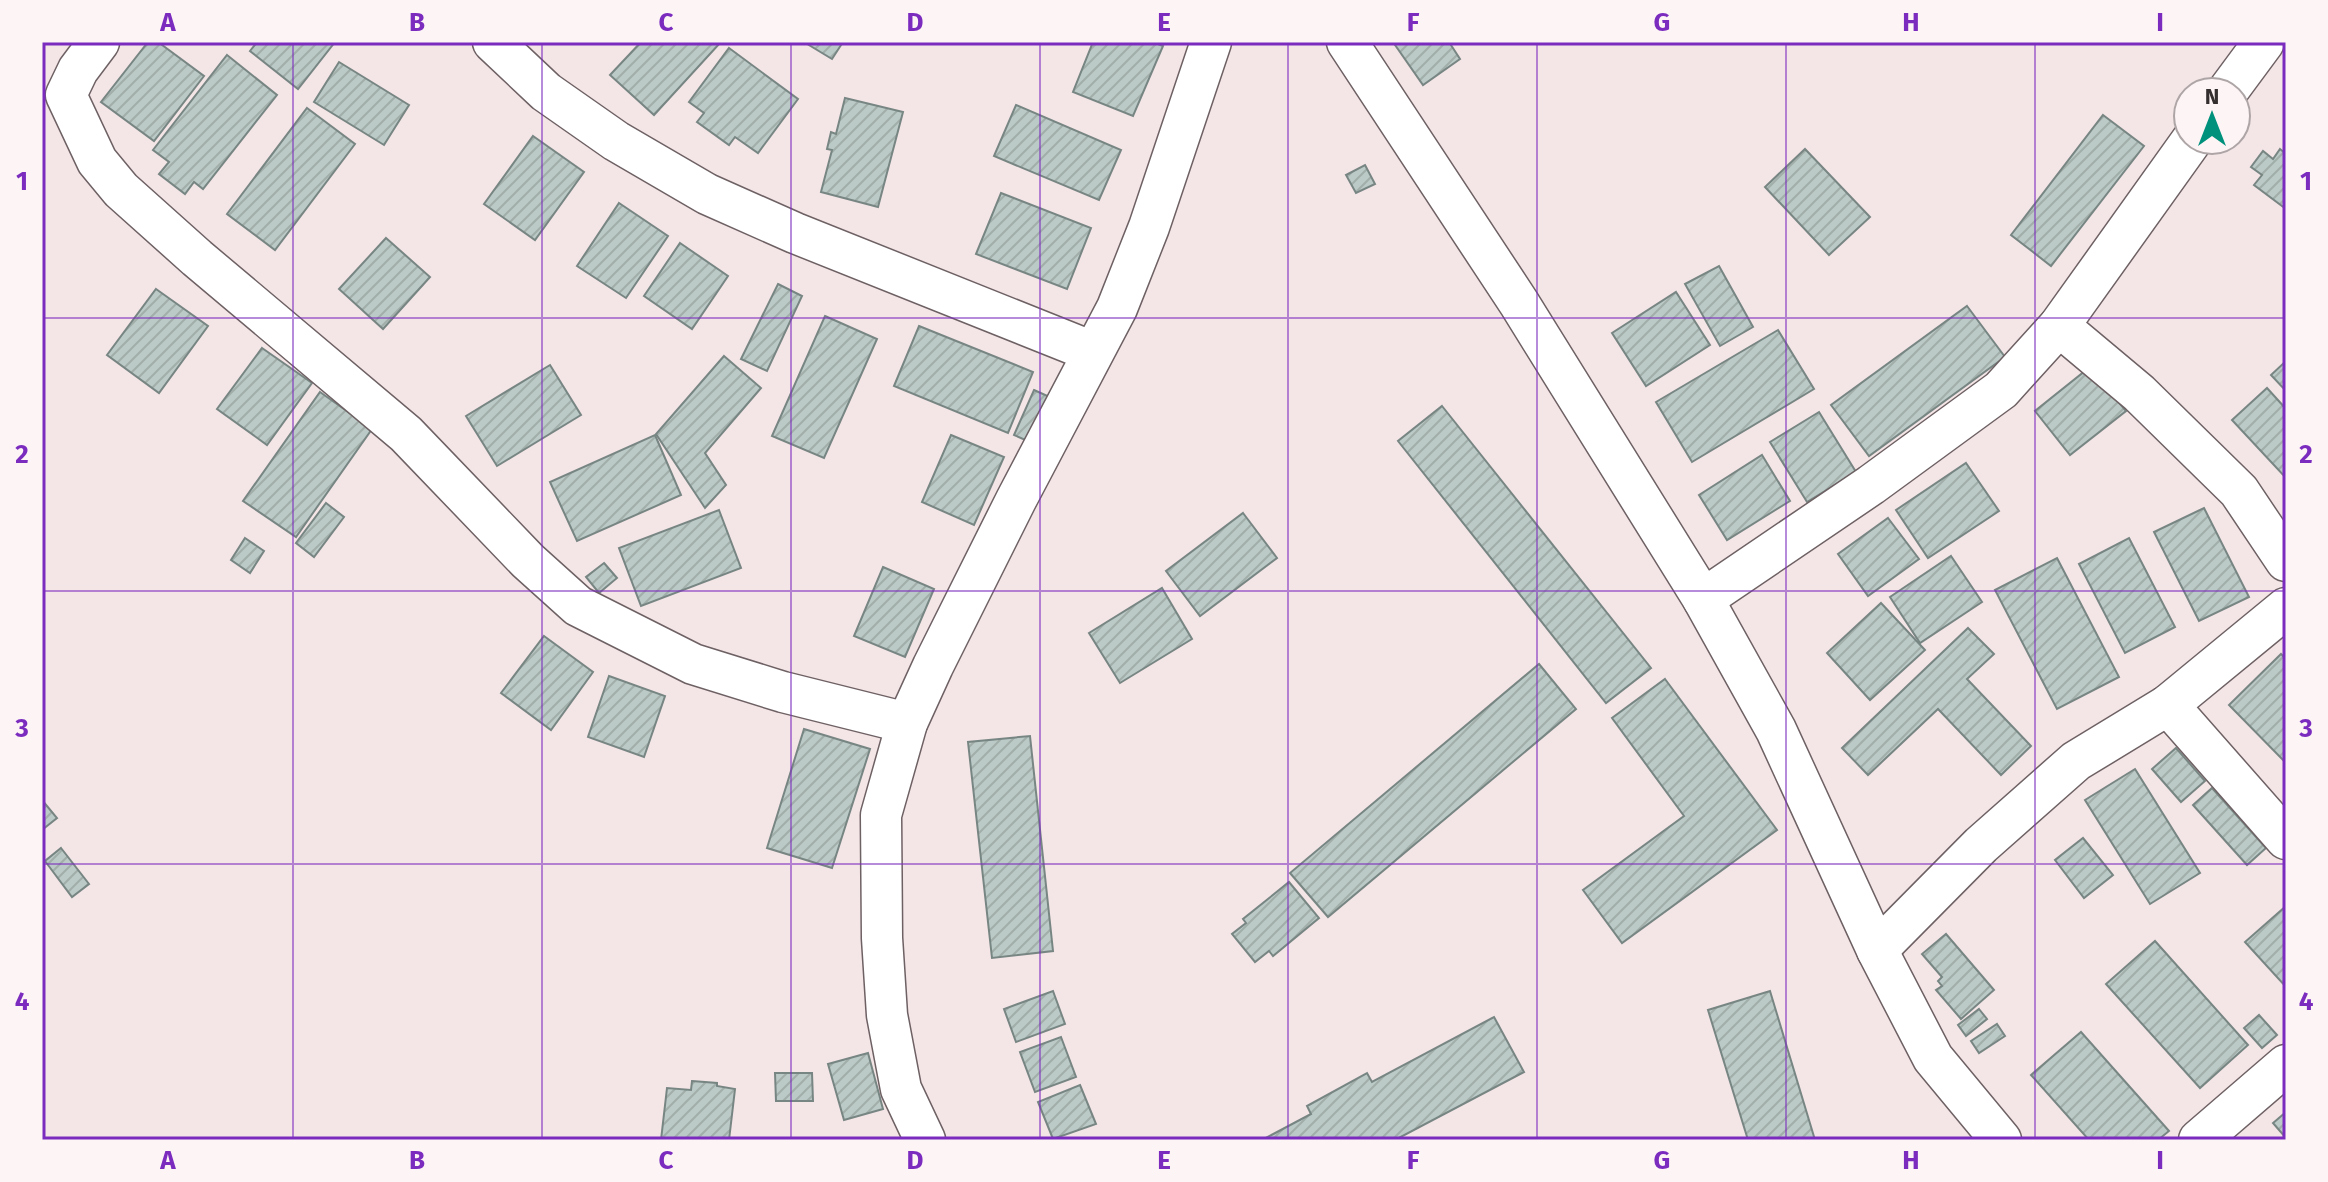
<svg xmlns="http://www.w3.org/2000/svg" width="2328" height="1182" viewBox="0 0 2328 1182" font-family="'Fira Sans',sans-serif">
<style>
.building{fill:url(#building-hatch);stroke:#788683;stroke-width:2}
.lines{fill:none;stroke-linecap:round;stroke-linejoin:round}
.minor-casing{stroke:#6e6164;stroke-width:43}
.minor{stroke:#fff;stroke-width:40}
.grid{fill:none;stroke:#7b2cbf;stroke-width:2;stroke-opacity:0.55}
.neatline{fill:none;stroke:#7b2cbf;stroke-width:3}
.grid-label{font-size:26px;text-anchor:middle;font-weight:bold;fill:#7b2cbf}
</style>
<defs>
<pattern id="building-hatch" width="6" height="6" patternUnits="userSpaceOnUse" patternTransform="scale(2)"><rect width="6" height="6" fill="#bbcac6"/><path d="M-1 1l2-2M0 6l6-6M5 7l2-2" fill="none" stroke="#a1aeaa"/></pattern>
</defs>
<rect width="100%" height="100%" fill="#f4e5e7"/>
<g class="building">
<polygon points="148,42 158,42 204,76 154,141 101,102"/>
<polygon points="257,42 335,42 298,89 250,51"/>
<polygon points="641,42 719,42 720,43 654,115 610,75"/>
<polygon points="804,42 843,42 832,59"/>
<polygon points="1093,42 1153,42 1163,46 1133,116 1073,92"/>
<polygon points="1393,42 1449,42 1460,59 1423,85"/>
<polygon points="729,48 798,99 758,153 735,137 729,145 697,122 704,113 689,102"/>
<polygon points="227,55 277,95 203,189 194,182 185,194 159,174 169,162 153,150"/>
<polygon points="339,62 409,105 384,145 314,102"/>
<polygon points="845,98 903,112 878,207 821,192 832,150 827,149 831,132 836,134"/>
<polygon points="1016,105 1121,150 1099,200 994,156"/>
<polygon points="307,108 355,144 275,250 227,214"/>
<polygon points="2103,115 2144,146 2051,266 2011,235"/>
<polygon points="533,136 584,172 535,240 484,204"/>
<polygon points="1805,149 1870,217 1829,255 1765,187"/>
<polygon points="2280,149 2286,154 2286,209 2254,185 2262,175 2251,167 2263,151 2273,159"/>
<polygon points="1365,165 1375,184 1356,193 1346,175"/>
<polygon points="1001,193 1091,228 1067,289 976,254"/>
<polygon points="619,203 668,236 626,298 577,266"/>
<polygon points="386,238 430,277 383,329 339,289"/>
<polygon points="680,243 728,276 692,329 644,296"/>
<polygon points="1719,266 1753,327 1720,346 1685,284"/>
<polygon points="778,284 802,296 767,371 741,359"/>
<polygon points="156,289 208,326 159,393 107,355"/>
<polygon points="1676,292 1710,345 1646,386 1612,333"/>
<polygon points="1967,306 2005,357 1869,456 1831,405"/>
<polygon points="825,316 877,339 824,458 772,436"/>
<polygon points="919,326 1033,372 1008,433 894,386"/>
<polygon points="1778,330 1814,389 1692,462 1656,402"/>
<polygon points="262,348 312,383 267,445 217,409"/>
<polygon points="724,356 761,388 705,453 726,485 705,508 656,434"/>
<polygon points="2286,361 2286,391 2271,375"/>
<polygon points="550,365 581,415 497,466 466,416"/>
<polygon points="2090,367 2126,411 2070,455 2035,411"/>
<polygon points="2267,388 2286,409 2286,478 2232,420"/>
<polygon points="1034,390 1052,398 1032,443 1014,435"/>
<polygon points="320,392 372,429 296,537 243,501"/>
<polygon points="1442,406 1651,668 1606,703 1398,441"/>
<polygon points="1819,412 1856,472 1807,502 1770,442"/>
<polygon points="655,435 681,495 577,541 550,482"/>
<polygon points="951,435 1004,457 974,525 922,502"/>
<polygon points="1762,455 1790,501 1727,540 1699,495"/>
<polygon points="1966,463 1999,511 1928,558 1896,510"/>
<polygon points="326,503 344,517 314,557 296,543"/>
<polygon points="2204,508 2249,597 2199,621 2154,532"/>
<polygon points="719,510 741,568 641,606 619,548"/>
<polygon points="1243,513 1277,558 1200,616 1166,571"/>
<polygon points="1888,518 1919,559 1868,596 1838,554"/>
<polygon points="245,538 264,551 250,573 231,560"/>
<polygon points="2129,538 2175,627 2125,653 2079,564"/>
<polygon points="1951,556 1982,602 1920,643 1890,597"/>
<polygon points="2057,558 2119,677 2057,709 1995,590"/>
<polygon points="604,563 617,578 599,593 586,577"/>
<polygon points="883,567 934,589 905,657 854,636"/>
<polygon points="1162,588 1192,639 1120,683 1089,633"/>
<polygon points="1881,603 1925,650 1870,700 1827,653"/>
<polygon points="1968,628 1994,654 1967,679 2031,746 2001,775 1938,709 1868,775 1842,748"/>
<polygon points="544,636 593,672 551,730 501,693"/>
<polygon points="2281,654 2286,659 2286,763 2229,705"/>
<polygon points="1539,664 1576,709 1328,917 1290,873"/>
<polygon points="609,676 665,696 644,757 588,737"/>
<polygon points="1665,679 1777,830 1622,943 1583,890 1684,816 1612,718"/>
<polygon points="804,729 870,749 832,868 767,848"/>
<polygon points="1030,736 1053,951 992,958 968,742"/>
<polygon points="2176,748 2205,781 2181,802 2152,769"/>
<polygon points="2135,769 2200,873 2150,904 2085,800"/>
<polygon points="2212,788 2266,848 2247,865 2193,805"/>
<polygon points="42,800 57,818 42,830"/>
<polygon points="2083,838 2113,875 2084,898 2055,860"/>
<polygon points="61,848 89,884 72,897 45,861"/>
<polygon points="1289,882 1319,918 1273,956 1269,951 1255,962 1232,934 1246,923 1243,919"/>
<polygon points="2286,906 2286,987 2245,942"/>
<polygon points="1946,934 1994,990 1961,1019 1936,990 1942,986 1938,981 1942,977 1922,954"/>
<polygon points="2155,941 2248,1045 2200,1088 2106,984"/>
<polygon points="1053,991 1065,1024 1016,1042 1004,1009"/>
<polygon points="1770,991 1815,1140 1748,1140 1708,1010"/>
<polygon points="1979,1009 1987,1019 1966,1036 1958,1025"/>
<polygon points="2259,1015 2277,1035 2262,1048 2244,1028"/>
<polygon points="1494,1017 1524,1072 1395,1140 1262,1140 1311,1114 1307,1106 1367,1073 1372,1082"/>
<polygon points="1997,1024 2005,1036 1979,1053 1971,1041"/>
<polygon points="2081,1032 2169,1131 2158,1140 2089,1140 2031,1075"/>
<polygon points="1061,1037 1076,1077 1035,1092 1020,1052"/>
<polygon points="868,1053 883,1109 844,1120 828,1064"/>
<polygon points="775,1073 812,1073 813,1101 776,1101"/>
<polygon points="692,1081 717,1083 717,1086 735,1089 729,1140 661,1140 667,1088 691,1090"/>
<polygon points="1080,1085 1096,1124 1053,1139 1038,1102"/>
<polygon points="2286,1112 2286,1138 2273,1123"/>
</g>
<g class="lines">
<defs>
<g id="minor">
<polyline points="99,42 78,70 66,95 97,161 121,190 197,258 406,434 528,561 578,606 693,664 783,692 907,723"/>
<polyline points="493,42 546,92 616,141 707,194 795,233 1093,352"/>
<polyline points="1347,42 1519,303 1703,599 1776,730 1877,950 1933,1058 2001,1140"/>
<polyline points="2227,92 2264,42"/>
<polyline points="2059,326 2139,393 2239,491 2286,561"/>
<polyline points="1703,599 1871,485 2001,390 2059,326 2192,140"/>
<polyline points="2168,705 2286,839"/>
<polyline points="1877,950 1981,845 2076,761 2168,705 2286,608"/>
<polyline points="925,1140 901,1089 887,1015 882,938 881,815 907,723 933,666 1016,500 1117,308 1149,227 1211,42"/>
<polyline points="2199,1140 2286,1065"/>
</g>
</defs>
<use href="#minor" class="minor-casing"/>
<use href="#minor" class="minor"/>
</g>
<path class="grid" d="M293 42V1140M542 42V1140M791 42V1140M1040 42V1140M1288 42V1140M1537 42V1140M1786 42V1140M2035 42V1140M42 318H2286M42 591H2286M42 864H2286"/>
<rect width="2328" height="1182" fill="none" stroke="#fdf4f5" stroke-width="88"/>
<g transform="translate(2212 116)"><circle r="38" fill="#fdf4f5" stroke="#ada5a6" stroke-width="2"/>
<path d="M0-6L14 30L0 20L-14 30Z" fill="#00917d"/>
<text y="-12" font-size="22" font-weight="bold" text-anchor="middle" fill="#342e2f">N</text>
</g>
<rect x="44" y="44" width="2240" height="1094" class="neatline"/>
<g class="grid-label">
<text x="168" y="31">A</text>
<text x="417" y="31">B</text>
<text x="666" y="31">C</text>
<text x="915" y="31">D</text>
<text x="1164" y="31">E</text>
<text x="1413" y="31">F</text>
<text x="1662" y="31">G</text>
<text x="1911" y="31">H</text>
<text x="2160" y="31">I</text>
<text x="22" y="190">1</text>
<text x="2306" y="190">1</text>
<text x="22" y="463">2</text>
<text x="2306" y="463">2</text>
<text x="22" y="737">3</text>
<text x="2306" y="737">3</text>
<text x="22" y="1010">4</text>
<text x="2306" y="1010">4</text>
<text x="168" y="1169">A</text>
<text x="417" y="1169">B</text>
<text x="666" y="1169">C</text>
<text x="915" y="1169">D</text>
<text x="1164" y="1169">E</text>
<text x="1413" y="1169">F</text>
<text x="1662" y="1169">G</text>
<text x="1911" y="1169">H</text>
<text x="2160" y="1169">I</text>
</g>
</svg>
